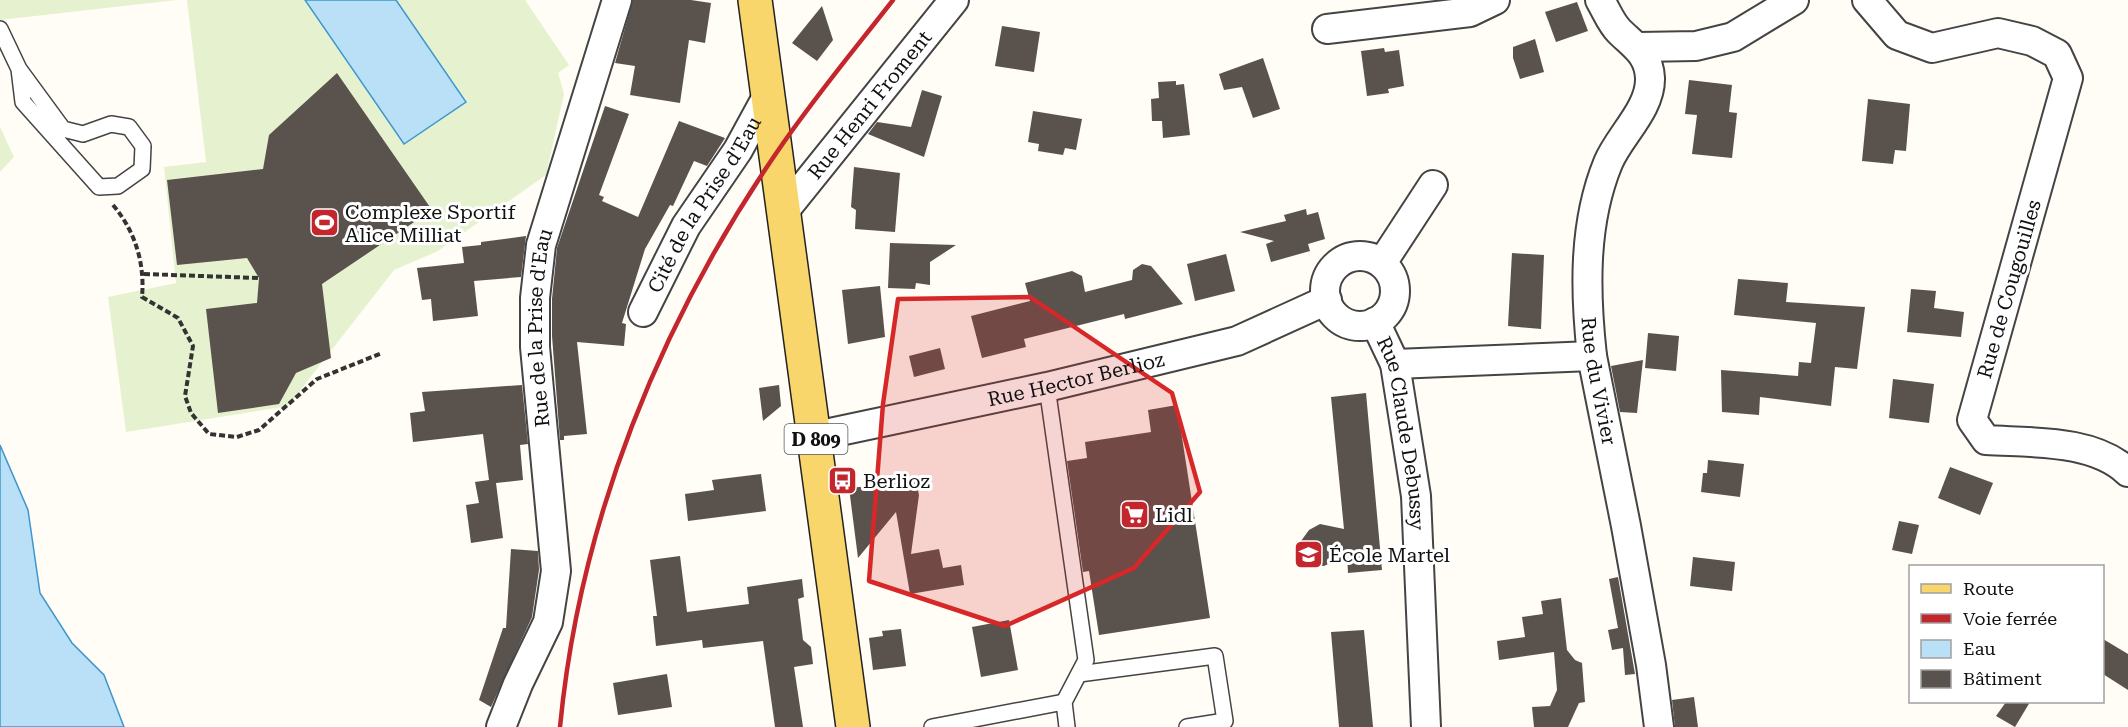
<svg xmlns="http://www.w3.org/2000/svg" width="2128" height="727" viewBox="0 0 2128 727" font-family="'Roboto Serif',serif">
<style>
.pitch{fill:#e6f2cf}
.water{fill:#b9e0f7;stroke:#3f96cf;stroke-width:1.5}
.building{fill:#5a524d}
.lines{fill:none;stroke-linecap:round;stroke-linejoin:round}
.lane-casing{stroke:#444;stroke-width:18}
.street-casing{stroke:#444;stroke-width:32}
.primary-casing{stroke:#222;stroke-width:36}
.path{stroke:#333;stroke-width:4;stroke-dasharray:6 3;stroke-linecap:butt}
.lane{stroke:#fff;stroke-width:15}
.street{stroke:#fff;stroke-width:28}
.primary{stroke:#f9d66b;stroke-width:33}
.rail{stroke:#c4262e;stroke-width:4.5}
.marked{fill:#d62828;fill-opacity:0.2;stroke:#d62828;stroke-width:4.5;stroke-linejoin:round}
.labels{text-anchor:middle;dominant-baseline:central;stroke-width:6;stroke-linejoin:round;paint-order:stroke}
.shield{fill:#fff;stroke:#585858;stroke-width:1.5}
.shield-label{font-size:18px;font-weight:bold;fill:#111}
.street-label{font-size:20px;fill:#111;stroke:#fff}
.poi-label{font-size:20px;fill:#111;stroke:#fff;text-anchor:start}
</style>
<rect width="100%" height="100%" fill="#fffdf5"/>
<g class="pitch">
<polygon points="0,0 177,0 0,20"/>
<polygon points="187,0 525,0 569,65 558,73 564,94 546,175 438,251 394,270 288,406 126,432 108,297 176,283 164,167 206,162"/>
<polygon points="0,127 14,157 0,172"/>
</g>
<g class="water">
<polygon points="305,0 396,0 466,102 404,144"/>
<polygon points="0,445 28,510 40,593 72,643 104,675 124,727 0,727"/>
</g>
<g class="building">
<polygon points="633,0 691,0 711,3 705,43 689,40 680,103 630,95 635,66 615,63"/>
<polygon points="1577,2 1588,31 1556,42 1545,12"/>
<polygon points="822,6 833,40 817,61 792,43"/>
<polygon points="1002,26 1040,32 1034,72 995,66"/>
<polygon points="1535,39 1544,72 1520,79 1513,58 1513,47"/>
<polygon points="1384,48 1385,52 1399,50 1404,86 1388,89 1389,93 1367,96 1361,51"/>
<polygon points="1263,58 1280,109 1253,118 1242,87 1224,90 1219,74"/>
<polygon points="337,73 432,210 322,284 331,358 296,373 279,404 218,413 206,309 257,303 259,278 247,258 177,265 167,180 263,169 269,135"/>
<polygon points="1689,80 1732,85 1729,112 1737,113 1732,158 1692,154 1697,115 1685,114"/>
<polygon points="1176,81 1176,85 1184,84 1190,135 1163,138 1162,121 1152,121 1151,99 1159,98 1158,82"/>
<polygon points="922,90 942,96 924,157 868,134 877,122 911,127"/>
<polygon points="1868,99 1910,104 1906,151 1895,150 1893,164 1862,161"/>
<polygon points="605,106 629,114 599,195 604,197 602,201 638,217 679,121 725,138 707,166 694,161 673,206 670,205 645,249 622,323 626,324 624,346 577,342 587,434 564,436 564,440 560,440 552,336 552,299 557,248"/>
<polygon points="1033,111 1082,119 1076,150 1065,148 1063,155 1038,151 1039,144 1028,142"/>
<polygon points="854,167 900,173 895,232 855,229 856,210 851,207"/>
<polygon points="1306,209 1307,215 1318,212 1325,239 1308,244 1310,251 1271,262 1266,244 1274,241 1240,232 1286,221 1284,215"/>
<polygon points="526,236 521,277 474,281 478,316 433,321 431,299 422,300 417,268 464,263 462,247 481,245 481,242"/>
<polygon points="890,243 956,245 930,262 930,285 916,283 915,289 888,288"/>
<polygon points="1512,253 1544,255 1541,329 1508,326"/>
<polygon points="1226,254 1235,291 1195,301 1187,264"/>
<polygon points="1142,264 1151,266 1183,304 1125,319 1124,314 1024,339 1026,347 982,358 971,316 1030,301 1025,283 1072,271 1082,276 1085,292 1132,280 1133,270"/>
<polygon points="1738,279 1788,283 1786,302 1865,307 1857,369 1835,367 1831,406 1760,397 1759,415 1722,412 1721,370 1798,376 1799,362 1811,363 1816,323 1734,315"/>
<polygon points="880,286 885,337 848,344 842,290"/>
<polygon points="1911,289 1936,291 1934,308 1964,312 1961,337 1907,332"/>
<polygon points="1648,333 1679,336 1676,371 1645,368"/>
<polygon points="940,348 945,369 914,377 909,356"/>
<polygon points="1643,360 1637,413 1620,412 1611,366"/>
<polygon points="1893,379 1934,384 1929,423 1889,418"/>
<polygon points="522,385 528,444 520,445 523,480 496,483 503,538 471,543 466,505 479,503 475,482 489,480 483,434 413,442 410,413 425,411 422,392"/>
<polygon points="779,385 781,406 763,421 759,388"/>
<polygon points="1366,393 1382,570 1348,573 1347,555 1324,566 1312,564 1302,555 1301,541 1309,530 1320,524 1344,529 1331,397"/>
<polygon points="1177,405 1210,618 1099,635 1089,571 1083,572 1067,461 1087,458 1085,442 1151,432 1148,410"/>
<polygon points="1708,460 1744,464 1740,497 1701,492 1703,473 1707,473"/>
<polygon points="1950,467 1993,483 1980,515 1938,498"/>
<polygon points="761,474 766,511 688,521 685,494 714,490 712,480"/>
<polygon points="890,482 920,482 917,486 919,495 911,554 939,549 943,568 961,565 964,585 910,594 896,512 858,558 849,488 891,484"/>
<polygon points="1899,521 1919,525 1912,554 1892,550"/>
<polygon points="511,549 538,551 539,570 532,617 491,707 479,700 503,628 506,628"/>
<polygon points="680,556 687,612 749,604 747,587 802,579 804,597 798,599 803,640 811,647 813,664 794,667 803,727 775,727 763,641 703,648 702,640 656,646 653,616 657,616 650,560"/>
<polygon points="1693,557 1735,562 1732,591 1690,586"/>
<polygon points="1618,577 1635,674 1625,675 1623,648 1612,650 1608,630 1618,628 1609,579"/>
<polygon points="1561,598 1567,650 1575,660 1582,663 1585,702 1579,703 1568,727 1534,727 1532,707 1550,706 1557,690 1554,652 1499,660 1497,641 1525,637 1522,617 1543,614 1541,601"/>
<polygon points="1009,620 1018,670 981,677 972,627"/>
<polygon points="901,629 906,666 873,670 869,638 883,636 882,631"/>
<polygon points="1364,630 1373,727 1339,727 1331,632"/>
<polygon points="2103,639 2128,654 2128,690 2103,674"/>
<polygon points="667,674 672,707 618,715 613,683"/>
<polygon points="1694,697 1698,727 1675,727 1672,700"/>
<polygon points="2006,702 2030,702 2015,727 1996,716"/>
</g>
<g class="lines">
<defs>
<g id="lane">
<polyline points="0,29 19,69 63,129 83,134 111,124 129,127 143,146 142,169 118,186 99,187 23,102 19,69"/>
<polyline points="1047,387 1086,660 1064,702 1067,727"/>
<polyline points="1079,674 1215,656 1225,721 1187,727"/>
<polyline points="932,727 1064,702"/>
</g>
<g id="street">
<path id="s1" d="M1600 0C1606 10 1611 23 1619 31 1634 46 1649 54 1650 78 1651 109 1619 136 1608 163 1583 224 1585 292 1592 356L1626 526 1651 665 1659 727"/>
<path d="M1867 0 1897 35 1932 48 1998 33 2032 41 2057 54 2068 78 1972 420 1986 440C2032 443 2093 439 2128 472"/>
<polyline points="1327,29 1470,12 1495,0"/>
<polyline points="1639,47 1696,46 1733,37 1794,0"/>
<path id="s2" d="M785 210 954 0"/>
<circle cx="1360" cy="291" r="35"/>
<polyline points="1382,263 1433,185"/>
<path id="s3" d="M643 312 686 226 738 150 768 95"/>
<path id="s4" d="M1375 322 1395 364 1416 496 1426 727"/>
<polyline points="1395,364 1592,356"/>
<path id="s5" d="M816 436 1047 387 1237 341 1327 300"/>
<path id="s6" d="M501 727 518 684 548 622 556 571 535 347V298L541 245 617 0"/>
</g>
<polyline id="primary" points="755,0 853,727"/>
</defs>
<use href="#lane" class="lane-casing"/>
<use href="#street" class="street-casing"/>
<use href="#primary" class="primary-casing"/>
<g class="path">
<path d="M113 205C135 231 145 263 142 297L178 318 193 346 185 396 191 413 209 434 237 437 259 430 317 379 382 353"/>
<polyline points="144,274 259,278"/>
</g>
<use href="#lane" class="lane"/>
<use href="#street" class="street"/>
<use href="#primary" class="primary"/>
<path class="rail" d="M560 727C580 519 660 323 777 152 813 99 854 50 893 0"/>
</g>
<path class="marked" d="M1030 297 1172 393 1200 492 1134 568 1005 626 869 581 883 404 898 299Z"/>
<defs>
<symbol id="stadium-square" viewBox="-11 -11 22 22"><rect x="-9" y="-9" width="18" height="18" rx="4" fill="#c4262e" stroke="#fff"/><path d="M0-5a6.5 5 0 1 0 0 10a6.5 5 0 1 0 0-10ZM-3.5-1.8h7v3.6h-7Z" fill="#fff"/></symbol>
<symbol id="bus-square" viewBox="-11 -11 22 22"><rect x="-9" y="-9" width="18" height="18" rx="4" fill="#c4262e" stroke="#fff"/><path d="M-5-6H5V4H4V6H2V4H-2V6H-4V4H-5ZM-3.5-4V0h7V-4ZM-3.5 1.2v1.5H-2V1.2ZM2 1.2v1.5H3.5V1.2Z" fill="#fff"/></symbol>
<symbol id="supermarket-square" viewBox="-11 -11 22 22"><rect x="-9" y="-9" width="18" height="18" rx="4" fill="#c4262e" stroke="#fff"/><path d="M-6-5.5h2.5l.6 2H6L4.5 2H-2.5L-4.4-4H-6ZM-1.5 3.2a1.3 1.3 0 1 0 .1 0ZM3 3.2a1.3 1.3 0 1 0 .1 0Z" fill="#fff"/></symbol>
<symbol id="school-square" viewBox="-11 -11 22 22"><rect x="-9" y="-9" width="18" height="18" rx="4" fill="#c4262e" stroke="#fff"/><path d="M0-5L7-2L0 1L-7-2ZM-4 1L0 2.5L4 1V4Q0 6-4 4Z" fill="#fff"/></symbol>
</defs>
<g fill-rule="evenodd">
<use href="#stadium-square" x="308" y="206" width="33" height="33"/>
<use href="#bus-square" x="826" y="464" width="33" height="33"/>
<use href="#supermarket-square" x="1118" y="498" width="33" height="33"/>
<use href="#school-square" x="1292" y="538" width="33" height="33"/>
</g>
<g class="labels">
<rect class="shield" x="784.5" y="424" width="63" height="30" rx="4.5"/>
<g class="shield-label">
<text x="816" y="439">D 809</text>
</g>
<g class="street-label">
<text stroke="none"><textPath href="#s2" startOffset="135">Rue Henri Froment</textPath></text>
<text stroke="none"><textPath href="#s3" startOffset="124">Cité de la Prise d'Eau</textPath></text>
<text transform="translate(2009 289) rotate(-74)">Rue de Cougouilles</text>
<text stroke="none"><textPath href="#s6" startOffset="411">Rue de la Prise d'Eau</textPath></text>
<text stroke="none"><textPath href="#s5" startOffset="266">Rue Hector Berlioz</textPath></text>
<text stroke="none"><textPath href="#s1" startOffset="412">Rue du Vivier</textPath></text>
<text stroke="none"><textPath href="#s4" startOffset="116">Rue Claude Debussy</textPath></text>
</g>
<g class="poi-label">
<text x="345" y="212">Complexe Sportif<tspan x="345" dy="23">Alice Milliat</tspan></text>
<text x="863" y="481">Berlioz</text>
<text x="1155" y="515">Lidl</text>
<text x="1329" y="555">École Martel</text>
</g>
</g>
<rect x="1909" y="565" width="195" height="138" fill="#ffffff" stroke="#a0a0a0" stroke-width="1.5"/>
<rect x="1921" y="584" width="30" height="9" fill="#f9d66b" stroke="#a0a0a0" stroke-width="1.5"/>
<text x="1963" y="595" font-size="18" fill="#111111">Route</text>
<rect x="1921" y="614" width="30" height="9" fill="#c4262e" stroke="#a0a0a0" stroke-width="1.5"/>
<text x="1963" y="625" font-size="18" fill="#111111">Voie ferrée</text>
<rect x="1921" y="640" width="30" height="18" fill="#b9e0f7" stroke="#a0a0a0" stroke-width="1.5"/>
<text x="1963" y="655" font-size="18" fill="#111111">Eau</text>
<rect x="1921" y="670" width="30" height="18" fill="#5a524d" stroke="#a0a0a0" stroke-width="1.5"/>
<text x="1963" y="685" font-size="18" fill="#111111">Bâtiment</text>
</svg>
